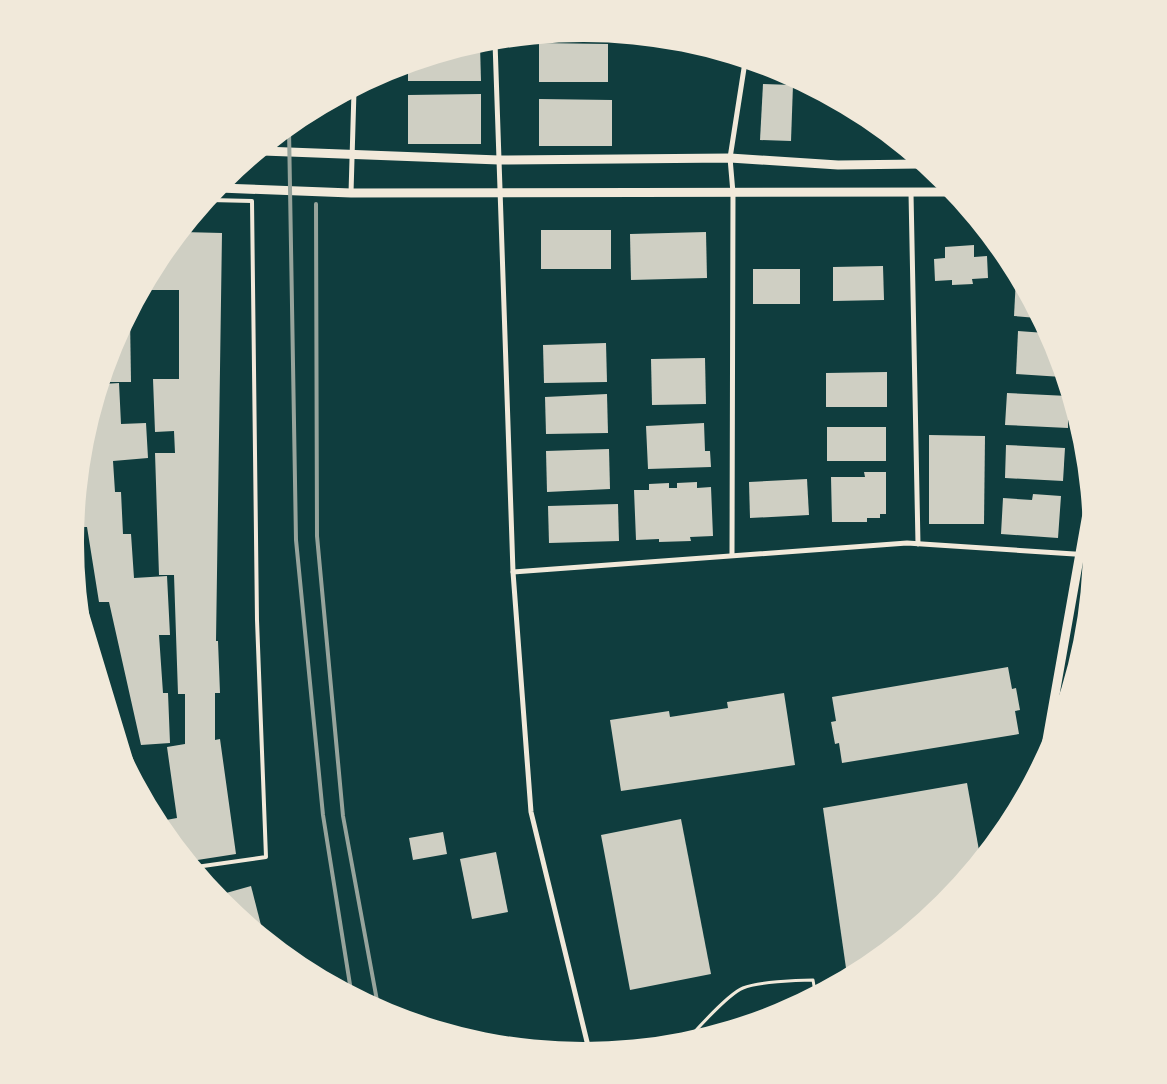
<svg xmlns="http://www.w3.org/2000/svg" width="1167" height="1084" viewBox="0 0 1167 1084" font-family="Karla,sans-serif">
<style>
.building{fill:#cfcfc3}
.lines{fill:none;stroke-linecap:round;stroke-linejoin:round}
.path{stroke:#f1e9da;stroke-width:3}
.service{stroke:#f1e9da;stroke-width:4}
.minor{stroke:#f1e9da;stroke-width:5}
.tertiary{stroke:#f1e9da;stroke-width:9}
.rail{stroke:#97a49c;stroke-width:4}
</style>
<rect width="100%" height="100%" fill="#0f3d3e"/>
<g class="building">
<polygon points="539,43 608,44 608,82 539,82"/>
<polygon points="480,45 481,81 408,81 408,67"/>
<polygon points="763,84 793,85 791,141 760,140"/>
<polygon points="481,94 481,144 408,144 408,95"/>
<polygon points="539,99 612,100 612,146 539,146"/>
<rect x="541" y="230" width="70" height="39"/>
<polygon points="183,232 222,233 216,641 218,641 220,693 215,693 215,740 220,739 236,854 191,861 168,833 166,820 177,818 167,747 185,744 185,694 178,694 174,575 159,575 155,453 175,453 174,431 155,432 153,379 179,379 179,290 145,290 161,259"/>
<polygon points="706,232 707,278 631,280 630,234"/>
<polygon points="974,245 974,257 987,256 988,278 972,279 973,284 952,285 952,280 935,281 934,259 945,258 945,247"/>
<polygon points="883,266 884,300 833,301 833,267"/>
<rect x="753" y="269" width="47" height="35"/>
<polygon points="1016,278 1036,315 1037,318 1014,316"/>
<polygon points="130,317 131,382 104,382 114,347"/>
<polygon points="1018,331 1045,333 1053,348 1062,377 1016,374"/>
<polygon points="606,343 607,382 544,383 543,345"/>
<polygon points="705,358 706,404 652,405 651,359"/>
<polygon points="887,372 887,407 826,407 826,373"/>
<polygon points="119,383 121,424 146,423 148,458 113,461 115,492 121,492 123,534 131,534 134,578 167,576 170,635 159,635 163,693 168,693 170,743 141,745 109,602 99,602 87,527 81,527 79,500 85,443 103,384"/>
<polygon points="1007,393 1068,396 1068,428 1005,425"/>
<polygon points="607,394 608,433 546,434 545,397"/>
<polygon points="704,423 705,451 710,451 711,467 648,469 646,426"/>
<rect x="827" y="427" width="59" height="34"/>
<polygon points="929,435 985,436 984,524 929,524"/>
<polygon points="1006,445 1065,448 1063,481 1005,478"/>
<polygon points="609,449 610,489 547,492 546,451"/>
<polygon points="864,472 886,472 886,514 880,514 880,518 867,518 867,522 832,522 831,477 865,477"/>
<polygon points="807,479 809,515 750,518 749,482"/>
<polygon points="697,482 697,488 711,487 713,536 690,537 691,541 659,542 659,539 636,540 634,490 649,490 649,484 669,483 669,488 677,488 677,483"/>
<polygon points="1033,494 1061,496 1058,538 1001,534 1003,498 1032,500"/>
<polygon points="618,504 619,541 549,543 548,506"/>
<polygon points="1008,667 1012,689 1016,688 1020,710 1015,711 1019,734 842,763 839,743 835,744 831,722 836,721 832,697"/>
<polygon points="784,693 795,765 621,791 610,720 669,711 670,717 728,708 727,702"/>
<polygon points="967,783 980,856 943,902 866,965 847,975 823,808"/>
<polygon points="681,819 711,974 630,990 601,835"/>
<polygon points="443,832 447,854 413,860 409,838"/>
<polygon points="496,852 508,912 472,919 460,859"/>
<polygon points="251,886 262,929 259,930 219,895"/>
</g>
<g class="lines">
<path class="path" d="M688 1039C699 1027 728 994 743 988 758 982 796 980 813 980L815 992"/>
<polyline class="service" points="196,867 266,857 257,620 252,201 210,200"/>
<g class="minor">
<polyline points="495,42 513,572 531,812 589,1050"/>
<polyline points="351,193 354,91"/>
<polyline points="911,193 918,544"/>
<polyline points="732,555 733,193 730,158 745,62"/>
<polyline points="513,572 907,543 1090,555"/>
<polyline points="94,672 98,662"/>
</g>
<g class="tertiary">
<polyline points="263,151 499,160 730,158 838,165 920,164"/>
<polyline points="220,188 351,193 951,192"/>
<polyline points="81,602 132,771"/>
<polyline points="1045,751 1088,508"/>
</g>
<g class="rail">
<polyline points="289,129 296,540 323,815 351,991"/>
<polyline points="316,204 317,536 343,816 378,1006"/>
</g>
</g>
<path d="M0 0H1167V1084H0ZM583 42H584A499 499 0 0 1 1083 541V543A499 499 0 0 1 584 1042H583A499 499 0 0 1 84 543V541A499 499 0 0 1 583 42Z" fill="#f1e9da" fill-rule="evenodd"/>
</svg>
